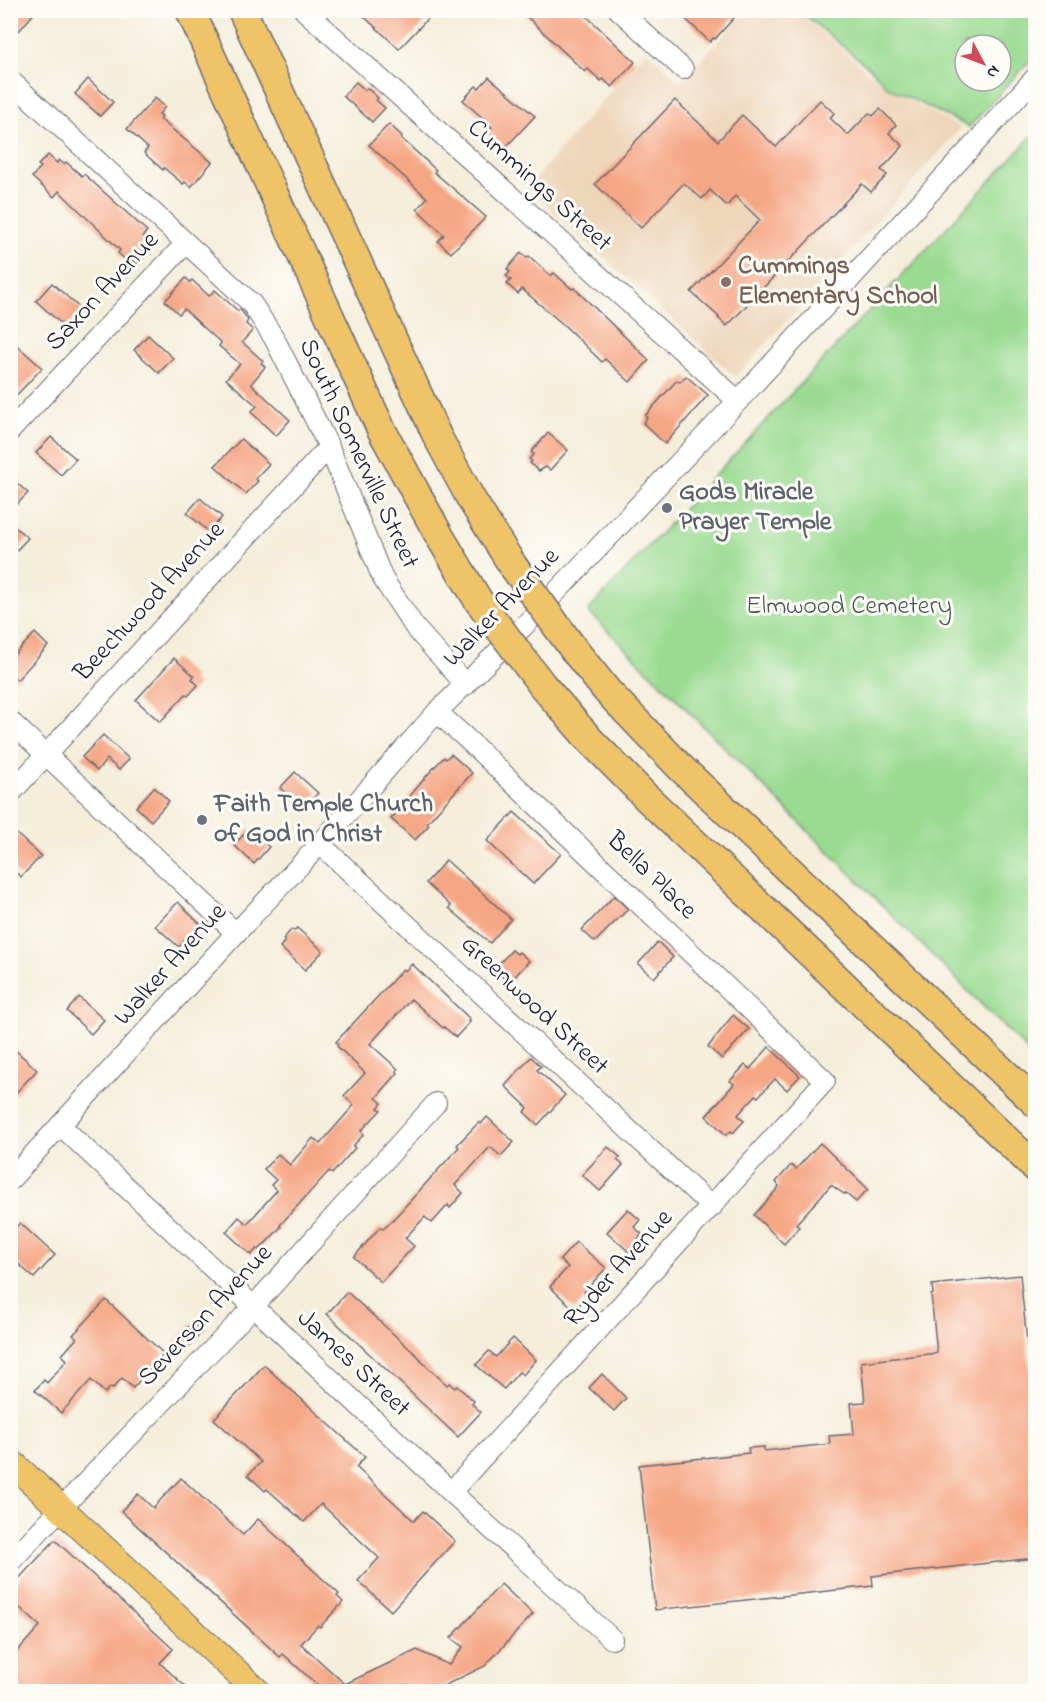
<svg xmlns="http://www.w3.org/2000/svg" width="1046" height="1702" viewBox="0 0 1046 1702" font-family="'Indie Flower',sans-serif">
<style>
.built{fill:#eed6bb}
.green{fill:#9ada91;stroke:#5e7e66;stroke-width:1.5;fill-rule:evenodd}
.building{fill:#f5a684}
.lines{fill:none;stroke-linecap:round;stroke-linejoin:round}
.minor-casing{stroke:#6c6973;stroke-width:22}
.major-casing{stroke:#6c6973;stroke-width:28}
.highway-casing{stroke:#6c6973;stroke-width:31}
.minor{stroke:#fff;stroke-width:20}
.major{stroke:#efc469;stroke-width:26}
.highway{stroke:#efc469;stroke-width:28}
.highway-bridge-casing{stroke:#6c6973;stroke-width:31;stroke-linecap:butt}
.highway-bridge{stroke:#efc469;stroke-width:28}
.education-dot{fill:#8d6e63;stroke:#fdfcf7;stroke-width:2}
.worship-dot{fill:#6b7280;stroke:#fdfcf7;stroke-width:2}
.labels{text-anchor:middle;dominant-baseline:central;stroke-width:6;stroke-linejoin:round;paint-order:stroke}
.street-label{font-size:26px;fill:#22223b;stroke:#fdfcf7}
.education-label{font-size:26px;font-weight:bold;fill:#785e54;stroke:#fdfcf7;text-anchor:start}
.worship-label{font-size:26px;font-weight:bold;fill:#5b616d;stroke:#fdfcf7;text-anchor:start}
.park-label{font-size:26px;fill:#465955;stroke:#fdfcf7}
</style>
<rect width="100%" height="100%" fill="#fdfcf7"/>
<filter id="ink" filterUnits="userSpaceOnUse"><feTurbulence type="fractalNoise" baseFrequency=".0167" numOctaves="2"/><feDisplacementMap in="SourceGraphic" scale="12" xChannelSelector="R" yChannelSelector="G"/><feConvolveMatrix kernelMatrix="1 2 1 2 8 2 1 2 1" color-interpolation-filters="sRGB"/></filter>
<filter id="wash" filterUnits="userSpaceOnUse"><feTurbulence type="fractalNoise" baseFrequency=".008" numOctaves="4" result="noise"/><feDisplacementMap in="SourceGraphic" scale="24" xChannelSelector="R" yChannelSelector="G"/><feGaussianBlur stdDeviation="1.35" result="paint"/><feColorMatrix in="noise" values="0 0 0 0 0 0 0 0 0 0 0 0 0 0 0 0 0 1.4 0 .05"/><feComposite in="paint" operator="in"/></filter>
<g filter="url(#wash)">
<rect width="100%" height="100%" fill="#f5eedb"/>
<polygon class="built" points="747,11 797,11 887,88 961,128 736,377 527,188 646,50 680,82"/>
<g class="green">
<path d="M800 11H1035V55L969 127 887 87 873 71ZM965 45H1001V81H965Z"/>
<polygon points="1035,133 1035,1058 588,611"/>
</g>
<g id="blocks">
<g class="building">
<polygon points="10,10 37,10 19,31 10,23"/>
<polygon points="357,10 436,10 399,49"/>
<polygon points="520,10 580,10 635,62 612,87 603,79 601,81 588,69 585,72"/>
<polygon points="676,10 741,10 715,39 713,38 710,42"/>
<polygon points="489,77 535,116 505,148 488,131 492,127 463,100 476,86 479,88"/>
<polygon points="88,79 113,102 100,116 75,94"/>
<polygon points="356,82 365,90 367,88 378,98 376,100 385,108 372,122 343,96"/>
<polygon points="155,98 165,107 159,114 162,116 160,119 212,162 191,187 185,182 183,184 164,168 163,170 144,153 148,148 127,129"/>
<polygon points="675,100 718,141 742,115 776,147 820,100 834,113 830,118 848,135 869,113 873,116 880,109 896,125 889,133 903,146 881,170 887,175 871,192 862,184 727,326 718,318 719,317 691,292 760,220 735,196 727,206 710,190 702,199 684,183 641,228 595,184"/>
<polygon points="389,124 402,136 401,138 436,170 434,172 486,217 451,253 438,241 444,235 417,209 427,198 424,195 369,145"/>
<polygon points="48,155 57,163 59,160 64,164 66,162 82,176 84,174 147,231 143,236 154,246 137,264 132,260 129,263 118,253 120,250 59,191 54,197 32,177 41,167 38,165"/>
<polygon points="521,253 527,258 529,256 551,276 554,273 572,289 574,288 649,360 630,382 605,359 602,362 566,327 522,289 518,294 507,284 511,280 506,276 510,272 507,269"/>
<polygon points="186,278 190,282 192,280 209,296 215,290 238,311 240,309 248,320 246,324 253,330 242,342 263,361 261,363 265,367 251,384 290,420 276,436 251,412 257,406 226,379 240,364 219,346 221,343 184,309 179,314 165,301"/>
<polygon points="52,283 82,310 66,328 36,301"/>
<polygon points="148,335 173,358 159,373 134,350"/>
<polygon points="10,339 42,368 10,402"/>
<polygon points="686,376 708,395 665,444 643,423 647,418 645,416 677,380 680,382"/>
<polygon points="548,433 568,450 550,470 546,467 539,471 530,463 532,461 529,459 534,454 531,452"/>
<polygon points="51,437 76,459 61,475 36,453"/>
<polygon points="241,439 269,464 255,479 258,481 246,494 215,466"/>
<polygon points="10,477 28,493 10,511"/>
<polygon points="200,498 222,517 209,532 187,513"/>
<polygon points="10,523 28,538 10,557"/>
<polygon points="35,633 48,646 17,680 10,673 10,659"/>
<polygon points="174,658 194,676 192,679 198,685 188,696 186,694 160,722 136,700"/>
<polygon points="103,735 129,759 119,770 107,759 97,771 82,757"/>
<polygon points="451,754 472,773 427,823 429,825 415,840 391,819 429,773 444,757 446,759"/>
<polygon points="295,772 318,793 303,809 280,788"/>
<polygon points="154,787 169,801 151,821 136,807"/>
<polygon points="514,812 561,854 533,884 487,841"/>
<polygon points="10,828 41,856 21,877 10,867"/>
<polygon points="249,829 269,847 254,864 234,845"/>
<polygon points="446,860 511,919 490,943 449,908 451,906 426,883"/>
<polygon points="614,896 628,909 595,942 582,930"/>
<polygon points="178,902 202,926 193,936 190,934 179,947 155,926"/>
<polygon points="297,928 323,951 305,970 280,947 285,941 283,939 292,929 294,931"/>
<polygon points="658,942 673,957 654,978 638,964"/>
<polygon points="512,950 517,954 519,952 529,961 509,983 494,969"/>
<polygon points="412,964 470,1019 468,1021 470,1022 456,1037 444,1027 443,1028 411,999 370,1044 398,1069 396,1071 398,1073 376,1098 382,1103 378,1108 381,1110 361,1131 364,1134 353,1146 355,1148 332,1174 329,1171 280,1225 281,1227 259,1250 257,1249 251,1255 226,1232 239,1217 247,1224 277,1190 271,1185 276,1180 264,1169 278,1154 290,1165 313,1138 320,1144 354,1105 344,1096 365,1073 337,1046 338,1044 336,1042 403,969 405,971"/>
<polygon points="79,997 104,1020 91,1034 67,1011"/>
<polygon points="733,1015 749,1029 722,1059 708,1047"/>
<polygon points="10,1045 37,1070 10,1099"/>
<polygon points="769,1047 800,1076 787,1090 775,1079 758,1097 756,1095 738,1115 744,1121 733,1133 731,1131 726,1135 706,1116 734,1084 730,1081 745,1065 750,1069"/>
<polygon points="531,1057 541,1066 537,1070 565,1095 538,1125 524,1112 528,1108 505,1086"/>
<polygon points="487,1117 514,1142 501,1156 490,1147 455,1185 463,1193 450,1208 448,1205 432,1223 425,1217 405,1238 414,1246 381,1282 354,1257 380,1227 383,1229 389,1224 459,1147 457,1145 479,1122 481,1124"/>
<polygon points="820,1143 868,1189 856,1202 845,1193 844,1194 831,1185 796,1224 799,1227 784,1244 754,1215 778,1188 779,1186 776,1182 791,1165 796,1169"/>
<polygon points="608,1147 620,1157 617,1160 623,1165 600,1191 582,1175"/>
<polygon points="628,1209 640,1220 634,1227 642,1234 638,1239 640,1241 629,1252 607,1232"/>
<polygon points="20,1223 55,1255 34,1278 10,1256 10,1233"/>
<polygon points="576,1242 606,1268 584,1292 588,1295 575,1310 550,1287 568,1267 560,1260"/>
<polygon points="1020,1275 1035,1416 1035,1558 872,1576 873,1586 655,1610 639,1465 749,1453 748,1448 764,1447 764,1451 830,1444 829,1436 854,1434 851,1403 865,1402 861,1362 937,1353 931,1295 933,1294 932,1285"/>
<polygon points="347,1292 421,1359 420,1360 447,1385 449,1383 455,1388 457,1386 474,1401 472,1404 481,1412 458,1437 327,1314"/>
<polygon points="106,1300 164,1354 133,1388 122,1378 113,1388 111,1387 105,1393 91,1380 61,1413 35,1390 44,1380 47,1383 67,1360 62,1355 77,1338 73,1335"/>
<polygon points="192,1323 202,1332 184,1352 174,1343"/>
<polygon points="513,1338 536,1360 523,1375 519,1372 504,1389 476,1365 489,1351 496,1357"/>
<polygon points="264,1365 365,1457 356,1467 414,1521 423,1511 455,1541 391,1611 358,1581 379,1558 321,1504 304,1522 267,1489 265,1491 248,1475 261,1462 214,1419"/>
<polygon points="602,1374 626,1398 614,1411 589,1388"/>
<polygon points="181,1478 243,1535 258,1519 339,1594 337,1596 343,1602 320,1627 318,1625 301,1644 345,1684 417,1650 449,1665 463,1647 451,1638 501,1584 533,1614 485,1666 431,1692 325,1692 283,1654 280,1657 121,1511 138,1494 153,1508"/>
<polygon points="55,1540 173,1649 160,1663 191,1692 10,1692 10,1659 40,1626 10,1599 10,1588"/>
</g>
</g>
</g>
<g filter="url(#ink)">
<use href="#blocks" fill-opacity="0" stroke="#6c6973" stroke-width="1.5"/>
<g class="lines">
<defs>
<g id="minor">
<polyline points="304,10 738,401"/>
<polyline points="619,10 683,69"/>
<polyline points="10,80 252,304 274,338 329,447 383,579 416,629 466,685"/>
<polyline points="10,431 186,243"/>
<polyline points="437,712 467,739 825,1081 451,1492"/>
<polyline points="10,721 236,933"/>
<polyline points="10,794 329,447"/>
<polyline points="320,844 712,1207"/>
<polyline points="61,1126 451,1492 612,1639"/>
<polyline points="10,1180 236,933 320,844 437,712 522,628 738,401 1036,77"/>
<polyline points="10,1562 252,1308 436,1103"/>
</g>
<polyline id="major" points="10,1461 258,1692"/>
<g id="highway">
<polyline points="190,10 381,429 440,537 478,600"/>
<polyline points="242,10 437,436 471,499 513,566"/>
<polyline points="575,651 607,691 681,768 1036,1103"/>
<polyline points="543,686 589,739 647,798 1036,1168"/>
</g>
</defs>
<use href="#minor" class="minor-casing"/>
<use href="#major" class="major-casing"/>
<use href="#highway" class="highway-casing"/>
<use href="#minor" class="minor"/>
<use href="#major" class="major"/>
<use href="#highway" class="highway"/>
<defs>
<g id="highway-bridge">
<polyline points="513,566 575,651"/>
<polyline points="478,600 543,686"/>
</g>
</defs>
<use href="#highway-bridge" class="highway-bridge-casing"/>
<use href="#highway-bridge" class="highway-bridge"/>
</g>
</g>
<circle class="education-dot" cx="726" cy="282" r="6"/>
<g class="worship-dot">
<circle cx="667" cy="508" r="6"/>
<circle cx="202" cy="820" r="6"/>
</g>
<g class="labels">
<g class="street-label">
<text transform="translate(539 186) rotate(42)">Cummings Street</text>
<text transform="translate(103 292) rotate(-47)">Saxon Avenue</text>
<text transform="translate(358 454) rotate(65)">South Somerville Street</text>
<text transform="translate(150 602) rotate(-47)">Beechwood Avenue</text>
<text transform="translate(502 608) rotate(-46)">Walker Avenue</text>
<text transform="translate(651 876) rotate(44)">Bella Place</text>
<text transform="translate(171 965) rotate(-48)">Walker Avenue</text>
<text transform="translate(534 1006) rotate(43)">Greenwood Street</text>
<text transform="translate(619 1269) rotate(-48)">Ryder Avenue</text>
<text transform="translate(206 1316) rotate(-47)">Severson Avenue</text>
<text transform="translate(353 1364) rotate(43)">James Street</text>
</g>
<g class="education-label">
<text x="738" y="267">Cummings<tspan x="738" dy="30">Elementary School</tspan></text>
</g>
<g class="worship-label">
<text x="679" y="493">Gods Miracle<tspan x="679" dy="30">Prayer Temple</tspan></text>
<text x="214" y="805">Faith Temple Church<tspan x="214" dy="30">of God in Christ</tspan></text>
</g>
<g class="park-label">
<text x="849" y="607">Elmwood Cemetery</text>
</g>
</g>
<rect width="1046" height="1702" fill="none" stroke="#fdfcf7" stroke-width="36"/>
<g transform="translate(983 63) rotate(131)"><circle r="28" fill="#fdfcf7" stroke="#a5a5ac" stroke-width="1.5"/>
<path d="M0-4.5L10 22L0 15L-10 22Z" fill="#d1495b"/>
<text y="-9" font-size="16" font-weight="bold" text-anchor="middle" fill="#22223b">N</text>
</g>
</svg>
